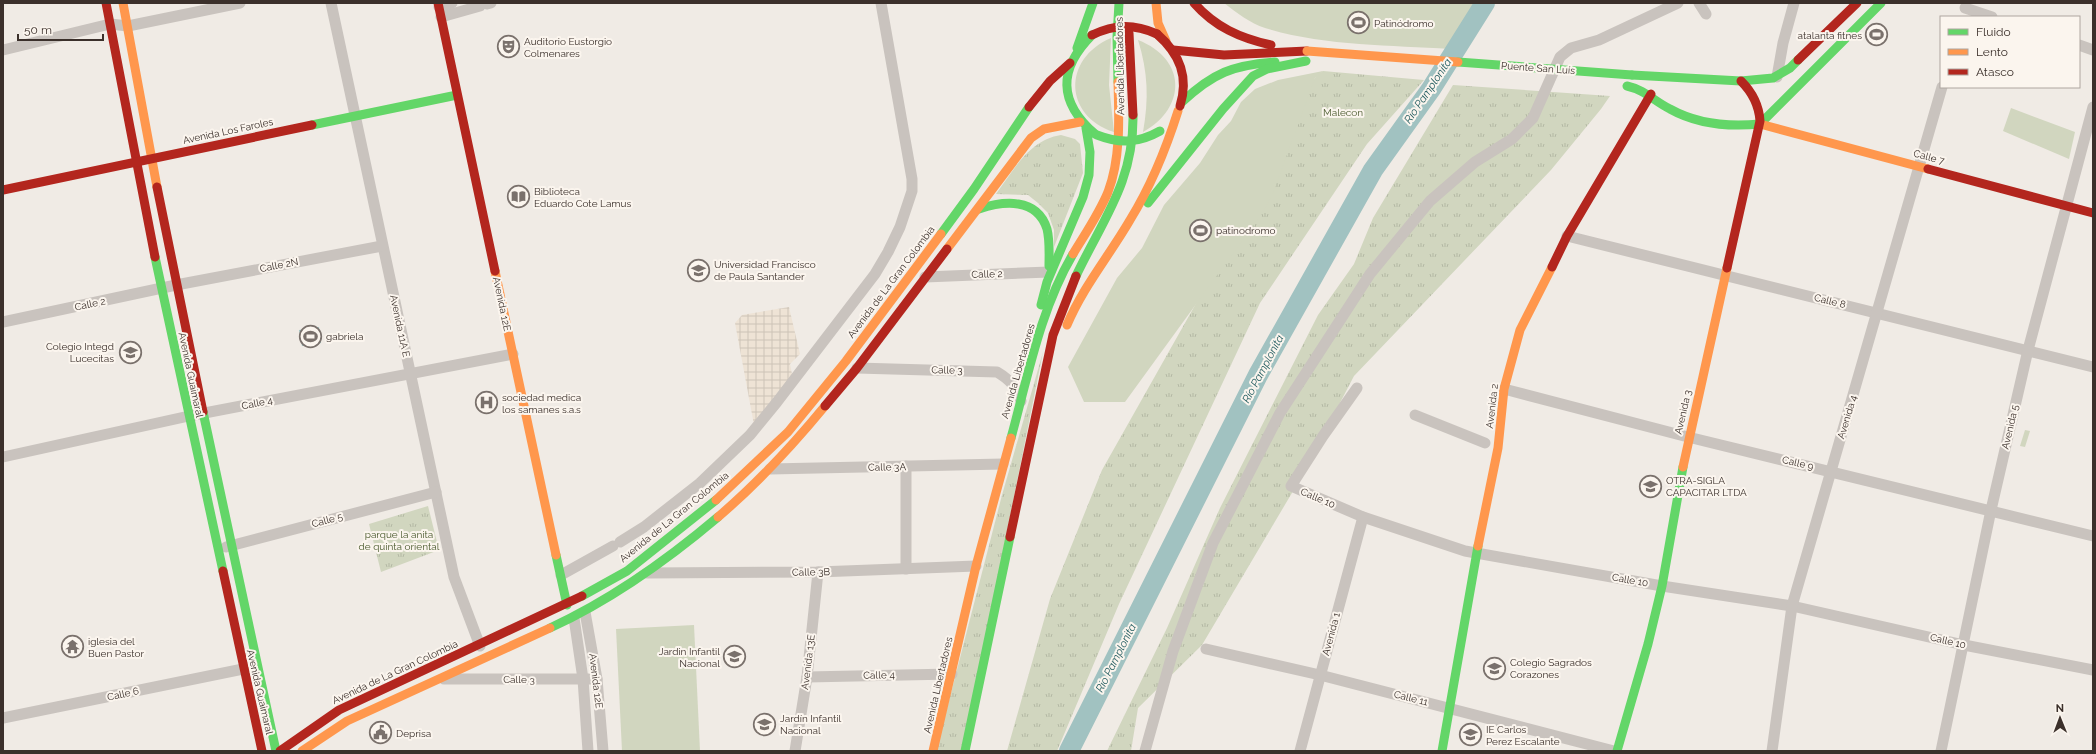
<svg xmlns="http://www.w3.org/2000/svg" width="2096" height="754" viewBox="0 0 2096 754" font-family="Raleway,sans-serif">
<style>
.grass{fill:url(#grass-tufts)}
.garden{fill:#d1d6bf}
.plaza{fill:url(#plaza-grid)}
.water{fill:url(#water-ripples)}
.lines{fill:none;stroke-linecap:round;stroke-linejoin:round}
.river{stroke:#a1c2c1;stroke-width:20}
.street{stroke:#c9c3be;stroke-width:11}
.fast{stroke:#63d668;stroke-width:9}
.slow{stroke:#ff974d;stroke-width:9}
.jam{stroke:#b3261e;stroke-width:9}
.fast-bridge{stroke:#63d668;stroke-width:9}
.slow-bridge{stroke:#ff974d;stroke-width:9}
.jam-bridge{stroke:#b3261e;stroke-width:9}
.labels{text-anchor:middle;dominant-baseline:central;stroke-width:4;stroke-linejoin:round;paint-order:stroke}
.poi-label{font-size:10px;fill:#3b302b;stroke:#fbf5ee;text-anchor:start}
.street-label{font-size:10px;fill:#3b302b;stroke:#fbf5ee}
.park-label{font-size:10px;fill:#4a5a2e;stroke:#fbf5ee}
.water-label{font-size:11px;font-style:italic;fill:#1f5a5e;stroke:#fbf5ee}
</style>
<defs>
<pattern id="grass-tufts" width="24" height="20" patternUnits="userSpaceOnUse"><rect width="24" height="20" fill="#d1d6bf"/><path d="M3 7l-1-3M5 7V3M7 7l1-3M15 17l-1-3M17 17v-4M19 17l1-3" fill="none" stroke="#b4b8a4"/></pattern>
<pattern id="plaza-grid" width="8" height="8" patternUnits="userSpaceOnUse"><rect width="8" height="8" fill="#eee3d5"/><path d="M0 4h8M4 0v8" fill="none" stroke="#cdc3b7"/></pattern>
<pattern id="water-ripples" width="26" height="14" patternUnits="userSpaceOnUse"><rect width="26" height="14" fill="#a1c2c1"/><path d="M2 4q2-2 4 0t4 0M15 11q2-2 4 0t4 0" fill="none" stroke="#849e9d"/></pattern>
</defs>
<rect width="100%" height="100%" fill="#f0ebe5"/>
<g class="grass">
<polygon points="1323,71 1424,80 1367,144 1260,303 1119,604 1057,751 1007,751 1050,599 1102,470 1207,284 1311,84 1317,75"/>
<polygon points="1453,85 1610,96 1601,109 1551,170 1354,376 1299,481 1202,645 1138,708 1131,751 1107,751 1167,628 1220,508 1318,315 1354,264 1373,218"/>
<path d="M1061 135 1075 139 1080 144 1083 173 1054 247V230L1048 213 1038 203 1028 195 996 194C1014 170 1029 140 1061 135Z"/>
<polygon points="1043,352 963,751 936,751 1002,495"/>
<polygon points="428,506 439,550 381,572 369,524"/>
</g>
<g class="garden">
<path d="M1224 3H1474L1468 17 1450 49C1390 45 1323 46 1265 28 1250 23 1237 13 1224 3Z"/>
<path d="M1111 38 1109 85 1114 132C1064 116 1062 59 1111 38Z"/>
<path d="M1138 40C1187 59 1187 108 1143 132 1149 99 1148 72 1138 40Z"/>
<polygon points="1323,71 1315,78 1273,193 1263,212 1125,402 1084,402 1068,367 1117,278 1142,248 1164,205 1200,163 1218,135 1231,121 1241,102 1255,89 1278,80"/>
<polygon points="2011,108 2075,132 2069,159 2003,131"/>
<polygon points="2025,430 2030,431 2025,447 2020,446"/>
<polygon points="694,625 700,751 622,751 616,629"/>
</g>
<polygon class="plaza" points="789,307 800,354 790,364 793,379 754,425 735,323 742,315"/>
<polygon class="water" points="319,327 321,343 302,346 299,330"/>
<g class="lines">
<polyline class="river" points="1069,751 1258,375 1373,170 1431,89 1485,3"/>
<g class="street">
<polyline points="331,3 454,577 480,646"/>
<polyline points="1699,3 1706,14"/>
<polyline points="487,4 491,3"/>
<polyline points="439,7 452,3"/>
<polyline points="1965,8 1992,17"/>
<polyline points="441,17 480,6"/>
<polyline points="2079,45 2093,50"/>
<polyline points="3,50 110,24 128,26 240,3"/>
<polyline points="1777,77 1783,43 1794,3"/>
<polyline points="1567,236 2093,367"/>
<polyline points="925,277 1049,272"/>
<polyline points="3,322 176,285 382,246"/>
<path d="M857 368 997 372C1009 379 1017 387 1021 401"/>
<polyline points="1357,388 1323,436 1291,486 1363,517 1465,551 1662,586 1792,606 1964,645 2093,670"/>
<polyline points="1504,389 1688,437 2093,536"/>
<polyline points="1415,415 1485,443"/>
<polyline points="3,457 189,416 513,354"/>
<polyline points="906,466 906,569"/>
<polyline points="770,469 1003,464"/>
<polyline points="620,542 644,527 700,483 750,435 777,402 875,274 888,252 900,227 912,191 912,179 881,3"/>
<polyline points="226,547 436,492"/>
<polyline points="647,573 818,572 976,566"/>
<polyline points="561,575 613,546"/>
<polyline points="585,612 597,679 603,751"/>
<polyline points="574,618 583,679 588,751"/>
<polyline points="1206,649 1320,675 1614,751"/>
<polyline points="807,677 952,674"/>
<polyline points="444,679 597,679"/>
<polyline points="3,718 243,669"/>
<polyline points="795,751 807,677 818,572"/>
<polyline points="1145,751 1173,651 1213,543 1280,413 1370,274 1430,201 1475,162 1512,139 1533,118 1560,57 1571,48 1599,40 1678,3"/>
<polyline points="1300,751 1363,517"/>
<polyline points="1772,751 1792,606 1942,87"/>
<polyline points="1941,751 1991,510 2028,350 2093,107"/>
</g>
<g class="fast">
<path d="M1092 35C1058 69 1058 102 1095 134"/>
<polyline points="1077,48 1093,3"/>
<polyline points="1632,75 1741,81 1773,78 1790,68 1798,60"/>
<polyline points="1118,82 1117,37 1119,3"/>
<path d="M1627 86C1645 90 1654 101 1670 109 1697 124 1730 127 1760 124L1881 3"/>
<path d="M1182 102C1213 73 1233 65 1275 62"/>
<polyline points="312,125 457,95"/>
<polyline points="1148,203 1223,109 1253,76 1267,69 1306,61"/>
<path d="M979 209C1003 201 1037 197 1047 229 1050 241 1049 254 1049 266"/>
<polyline points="941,234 974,189 1029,107"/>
<polyline points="155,257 223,571"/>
<path d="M1076 276C1103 219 1134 182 1133 115"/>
<polyline points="1041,305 1047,282 1083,197 1089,175 1090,152 1086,128"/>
<polyline points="203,412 276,751"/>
<path d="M1011 438C1028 376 1040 310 1073 254"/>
<polyline points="556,555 567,605"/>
<polyline points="582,596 627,571 716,500"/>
<path d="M550 628C611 600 666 561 718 517"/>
<polyline points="965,751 1010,537"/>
<polyline points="1442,751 1478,546"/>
<polyline points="1617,751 1648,644 1662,586 1683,467"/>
</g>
<g class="slow">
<polyline points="123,3 157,187"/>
<polyline points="1156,3 1158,23 1166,41"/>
<polyline points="1760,124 1928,169"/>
<polyline points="947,249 1031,138 1044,129 1080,122"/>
<path d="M1073 254C1085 234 1099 214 1108 192 1121 158 1119 117 1118 82"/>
<polyline points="495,271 556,555"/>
<path d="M1067 325C1083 287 1109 256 1130 220 1151 186 1166 149 1178 111"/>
<polyline points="1683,467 1727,268"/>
<polyline points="716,500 788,432 846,361 941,234"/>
<path d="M718 517C758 483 792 446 825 406"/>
<polyline points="1478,546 1498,448 1504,389 1520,330 1552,267"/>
<polyline points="302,751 347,721 550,628"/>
<polyline points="933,751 976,566 1011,438"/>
</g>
<g class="jam">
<polyline points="106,3 155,257"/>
<polyline points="438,3 495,271"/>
<path d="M1194 3C1215 27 1240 38 1271 45"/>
<polyline points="1129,33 1133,115"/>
<path d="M1157 34C1180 54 1189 77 1180 106"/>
<polyline points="1173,50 1224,55 1307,51"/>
<polyline points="1798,60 1857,3"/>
<polyline points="1029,107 1050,81 1070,63"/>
<polyline points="1928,169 2093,213"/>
<polyline points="157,187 203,412"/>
<polyline points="3,190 312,125"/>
<polyline points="1552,267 1567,236 1651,94"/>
<path d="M1727 268 1760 121C1759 105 1753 93 1741 81"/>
<polyline points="825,406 857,368 947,249"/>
<polyline points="1010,537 1053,335 1076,276"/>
<polyline points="223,571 262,751"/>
<polyline points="280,751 339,710 582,596"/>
</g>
<g class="fast-bridge">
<polyline points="1458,62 1632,75"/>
<path d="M1097 135C1120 144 1139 143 1160 131"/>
</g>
<polyline class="slow-bridge" points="1307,51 1458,62"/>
<path class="jam-bridge" d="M1092 35C1115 24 1134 24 1157 34"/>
</g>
<defs>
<symbol id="stadium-ring" viewBox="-11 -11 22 22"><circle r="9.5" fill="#fbf5ee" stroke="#7a716c" stroke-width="1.5"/><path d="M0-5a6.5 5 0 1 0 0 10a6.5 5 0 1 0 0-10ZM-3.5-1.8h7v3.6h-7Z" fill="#7a716c"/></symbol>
<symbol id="theatre-ring" viewBox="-11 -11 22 22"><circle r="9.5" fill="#fbf5ee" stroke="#7a716c" stroke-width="1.5"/><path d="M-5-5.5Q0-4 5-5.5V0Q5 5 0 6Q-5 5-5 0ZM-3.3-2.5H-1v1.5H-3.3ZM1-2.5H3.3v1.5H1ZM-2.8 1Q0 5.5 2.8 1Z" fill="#7a716c"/></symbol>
<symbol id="library-ring" viewBox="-11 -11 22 22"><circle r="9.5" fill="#fbf5ee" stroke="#7a716c" stroke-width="1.5"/><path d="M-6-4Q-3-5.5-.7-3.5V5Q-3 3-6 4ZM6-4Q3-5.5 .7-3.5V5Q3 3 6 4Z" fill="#7a716c"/></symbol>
<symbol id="university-ring" viewBox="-11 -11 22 22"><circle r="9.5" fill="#fbf5ee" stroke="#7a716c" stroke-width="1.5"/><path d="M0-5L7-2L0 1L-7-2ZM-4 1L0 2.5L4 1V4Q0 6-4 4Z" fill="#7a716c"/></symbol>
<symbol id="school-ring" viewBox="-11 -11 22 22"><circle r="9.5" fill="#fbf5ee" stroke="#7a716c" stroke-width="1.5"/><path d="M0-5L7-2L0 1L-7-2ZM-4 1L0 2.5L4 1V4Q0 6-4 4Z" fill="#7a716c"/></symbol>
<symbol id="hospital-ring" viewBox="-11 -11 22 22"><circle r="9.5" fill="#fbf5ee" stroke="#7a716c" stroke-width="1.5"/><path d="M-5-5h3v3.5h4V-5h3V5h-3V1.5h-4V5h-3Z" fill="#7a716c"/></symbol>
<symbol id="temple-ring" viewBox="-11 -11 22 22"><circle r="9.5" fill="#fbf5ee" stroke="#7a716c" stroke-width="1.5"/><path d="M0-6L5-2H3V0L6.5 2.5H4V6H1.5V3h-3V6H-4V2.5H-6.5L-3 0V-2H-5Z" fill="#7a716c"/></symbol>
<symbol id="civic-ring" viewBox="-11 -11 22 22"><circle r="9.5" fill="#fbf5ee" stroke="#7a716c" stroke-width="1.5"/><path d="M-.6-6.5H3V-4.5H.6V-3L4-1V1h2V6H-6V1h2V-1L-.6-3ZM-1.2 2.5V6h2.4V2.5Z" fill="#7a716c"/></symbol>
</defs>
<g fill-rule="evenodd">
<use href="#stadium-ring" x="1346" y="10" width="25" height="25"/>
<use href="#stadium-ring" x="1864" y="22" width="25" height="25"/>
<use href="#theatre-ring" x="496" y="34" width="25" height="25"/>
<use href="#library-ring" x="506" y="184" width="25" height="25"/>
<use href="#stadium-ring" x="1188" y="218" width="25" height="25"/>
<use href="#university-ring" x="686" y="258" width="25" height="25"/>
<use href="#stadium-ring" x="298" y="324" width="25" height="25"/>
<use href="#school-ring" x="118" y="340" width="25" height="25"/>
<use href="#hospital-ring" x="474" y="390" width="25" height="25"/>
<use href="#school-ring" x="1638" y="474" width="25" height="25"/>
<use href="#temple-ring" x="60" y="634" width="25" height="25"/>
<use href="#school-ring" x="722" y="644" width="25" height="25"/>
<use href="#school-ring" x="1482" y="656" width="25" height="25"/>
<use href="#school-ring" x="752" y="712" width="25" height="25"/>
<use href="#civic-ring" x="368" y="720" width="25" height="25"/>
<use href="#school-ring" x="1458" y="722" width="25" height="25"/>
</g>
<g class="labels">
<g class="poi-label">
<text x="1374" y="23">Patinódromo</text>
<text x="1862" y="35" text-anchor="end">atalanta fitnes</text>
<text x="524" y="41">Auditorio Eustorgio<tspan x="524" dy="12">Colmenares</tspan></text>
<text x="534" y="191">Biblioteca<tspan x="534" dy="12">Eduardo Cote Lamus</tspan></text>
<text x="1216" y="230">patinodromo</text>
<text x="714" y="264">Universidad Francisco<tspan x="714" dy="12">de Paula Santander</tspan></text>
<text x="326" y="336">gabriela</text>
<text x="114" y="346" text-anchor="end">Colegio Integd<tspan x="114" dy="12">Lucecitas</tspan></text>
<text x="502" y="397">sociedad medica<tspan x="502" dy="12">los samanes s.a.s</tspan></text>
<text x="1666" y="480">OTRA-SIGLA<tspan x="1666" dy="12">CAPACITAR LTDA</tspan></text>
<text x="88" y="641">iglesia del<tspan x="88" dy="12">Buen Pastor</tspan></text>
<text x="720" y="651" text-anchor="end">Jardin Infantil<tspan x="720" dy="12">Nacional</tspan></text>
<text x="1510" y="662">Colegio Sagrados<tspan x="1510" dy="12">Corazones</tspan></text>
<text x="780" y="718">Jardín Infantil<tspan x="780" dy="12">Nacional</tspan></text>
<text x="1486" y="729">IE Carlos<tspan x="1486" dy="12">Perez Escalante</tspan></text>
<text x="396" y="733">Deprisa</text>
</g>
<g class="street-label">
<text transform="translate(1120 66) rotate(-91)">Avenida Libertadores</text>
<text transform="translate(1538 68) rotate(4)">Puente San Luís</text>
<text transform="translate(228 131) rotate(-12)">Avenida Los Faroles</text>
<text transform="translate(1929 157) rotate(15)">Calle 7</text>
<text transform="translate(279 265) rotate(-11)">Calle 2N</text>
<text transform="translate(987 274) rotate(-2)">Calle 2</text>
<text transform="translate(891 282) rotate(-53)">Avenida de La Gran Colombia</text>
<text transform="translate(1830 301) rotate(14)">Calle 8</text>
<text transform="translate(90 304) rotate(-12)">Calle 2</text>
<text transform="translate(502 304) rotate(78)">Avenida 12E</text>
<text transform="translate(400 326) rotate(78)">Avenida 11A E</text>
<text transform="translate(947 370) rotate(1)">Calle 3</text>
<text transform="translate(1018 371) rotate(-74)">Avenida Libertadores</text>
<text transform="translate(191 375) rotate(78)">Avenida Guaimaral</text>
<text transform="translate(257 403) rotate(-11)">Calle 4</text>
<text transform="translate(1492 406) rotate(-83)">Avenida 2</text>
<text transform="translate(1683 412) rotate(-77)">Avenida 3</text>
<text transform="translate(1847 417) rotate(-73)">Avenida 4</text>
<text transform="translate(2010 427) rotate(-77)">Avenida 5</text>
<text transform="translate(1798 463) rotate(13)">Calle 9</text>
<text transform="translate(887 467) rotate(-1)">Calle 3A</text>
<text transform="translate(1318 498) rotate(23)">Calle 10</text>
<text transform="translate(674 517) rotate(-39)">Avenida de La Gran Colombia</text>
<text transform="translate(327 520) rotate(-15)">Calle 5</text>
<text transform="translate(811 572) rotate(-1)">Calle 3B</text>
<text transform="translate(1630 580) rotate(10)">Calle 10</text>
<text transform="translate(1331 634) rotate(-75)">Avenida 1</text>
<text transform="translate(1948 641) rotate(13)">Calle 10</text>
<text transform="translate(808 662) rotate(-83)">Avenida 13E</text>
<text transform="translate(395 672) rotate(-25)">Avenida de La Gran Colombia</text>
<text transform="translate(879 675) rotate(-1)">Calle 4</text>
<text x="519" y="679">Calle 3</text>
<text transform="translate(596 681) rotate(83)">Avenida 12E</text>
<text transform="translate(938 685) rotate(-77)">Avenida Libertadores</text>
<text transform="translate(260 692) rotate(77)">Avenida Guaimaral</text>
<text transform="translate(123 694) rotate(-12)">Calle 6</text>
<text transform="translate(1411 698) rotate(14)">Calle 11</text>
</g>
<g class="park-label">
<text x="1343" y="112">Malecon</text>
<text x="399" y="534">parque la anita<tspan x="399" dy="12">de quinta oriental</tspan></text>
</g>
<g class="water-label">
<text transform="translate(1428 91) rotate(-56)">Río Pamplonita</text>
<text transform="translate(1263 369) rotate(-62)">Río Pamplonita</text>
<text transform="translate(1116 658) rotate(-63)">Río Pamplonita</text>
</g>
</g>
<rect width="2096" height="754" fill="none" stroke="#3b302b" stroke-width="8"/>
<rect x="1940" y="16" width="140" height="72" fill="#fbf5ee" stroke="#aea6a0"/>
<rect x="1948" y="29" width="20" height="6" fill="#63d668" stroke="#aea6a0"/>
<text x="1976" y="36" font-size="12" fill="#3b302b">Fluido</text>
<rect x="1948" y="49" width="20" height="6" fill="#ff974d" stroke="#aea6a0"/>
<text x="1976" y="56" font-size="12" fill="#3b302b">Lento</text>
<rect x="1948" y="69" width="20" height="6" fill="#b3261e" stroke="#aea6a0"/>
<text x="1976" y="76" font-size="12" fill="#3b302b">Atasco</text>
<g transform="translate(2060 718) rotate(359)" stroke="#fbf5ee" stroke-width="3" paint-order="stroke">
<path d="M0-3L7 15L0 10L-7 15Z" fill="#3b302b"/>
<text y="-6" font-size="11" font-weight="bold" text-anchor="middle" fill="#3b302b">N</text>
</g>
<path d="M18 34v6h85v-6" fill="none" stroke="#3b302b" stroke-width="2"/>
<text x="24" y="34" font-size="12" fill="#3b302b" stroke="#fbf5ee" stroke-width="3" paint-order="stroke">50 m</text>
</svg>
